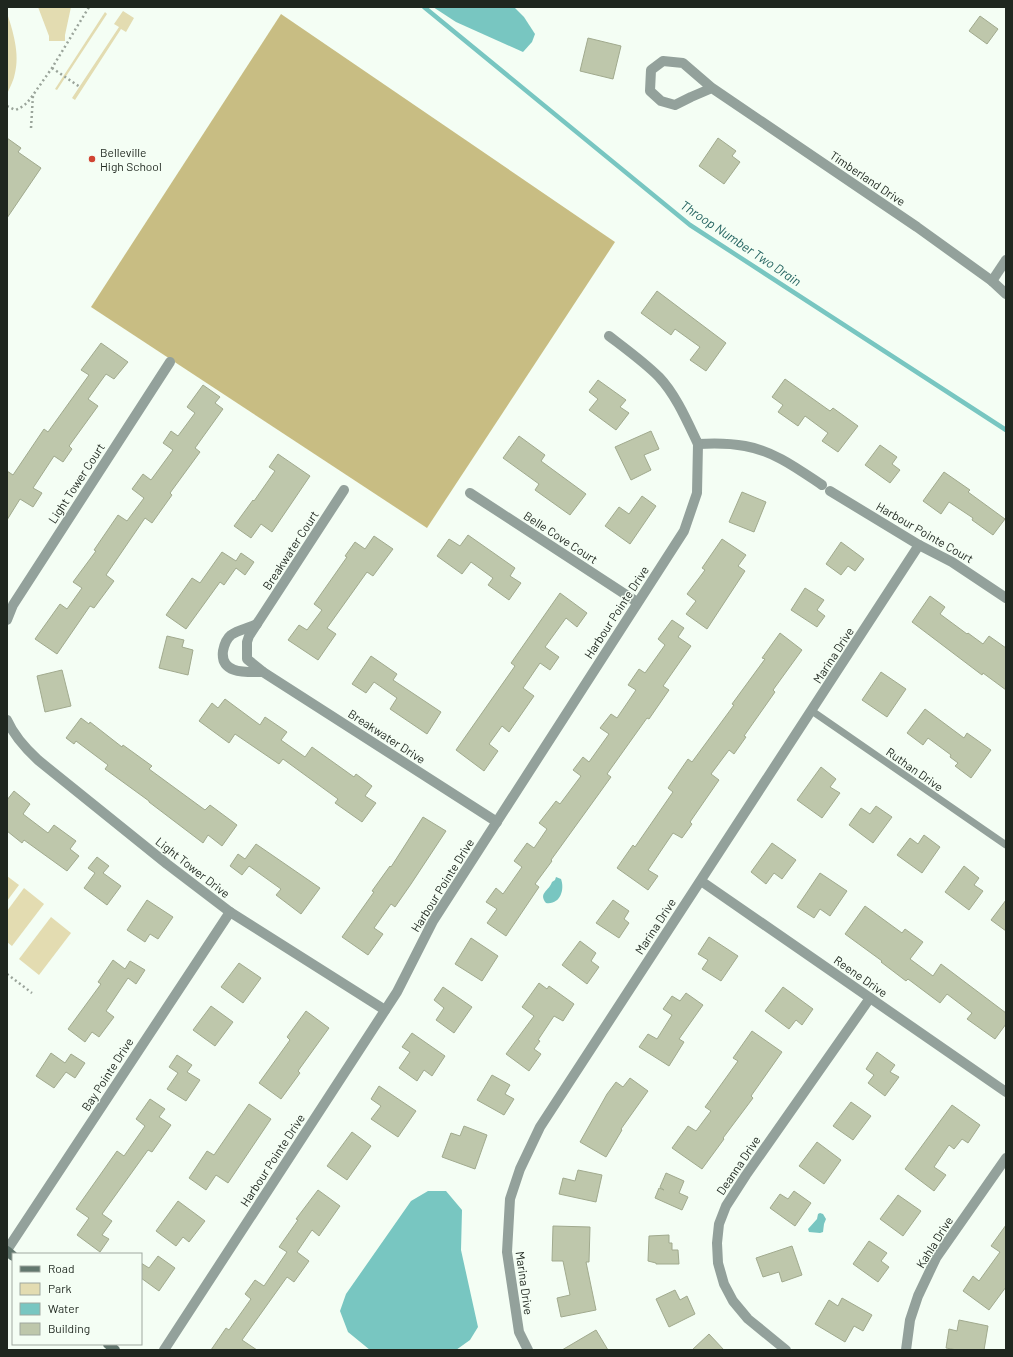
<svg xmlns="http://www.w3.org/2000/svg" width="1013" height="1357" viewBox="0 0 1013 1357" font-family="Barlow,sans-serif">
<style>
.green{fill:#e3dcb1}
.forest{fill:#c8bd83}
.water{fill:#78c6c1}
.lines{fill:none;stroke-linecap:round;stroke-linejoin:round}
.stream{stroke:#78c6c1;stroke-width:4.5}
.building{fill:#bec7ab;stroke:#a1aa8e}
.path{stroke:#9aa49a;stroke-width:2.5;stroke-dasharray:2 3;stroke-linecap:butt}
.service{stroke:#93a19b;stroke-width:7}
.minor{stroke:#93a19b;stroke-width:10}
.secondary{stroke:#62776e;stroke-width:10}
.poi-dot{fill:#d04432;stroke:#f4fef4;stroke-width:1.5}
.labels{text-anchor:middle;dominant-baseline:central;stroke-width:3;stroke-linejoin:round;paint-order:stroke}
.poi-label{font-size:12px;fill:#1f271f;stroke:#f4fef4;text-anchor:start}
.street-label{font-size:12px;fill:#1f271f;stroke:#f4fef4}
.water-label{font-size:13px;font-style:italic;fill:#22625f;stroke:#f4fef4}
</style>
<rect width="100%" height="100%" fill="#f4fef4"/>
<g class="green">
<polygon points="38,7 71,7 65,35 65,41 49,41 49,36"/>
<polygon points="123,11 134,18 126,32 121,29 75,100 72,98 119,27 114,24"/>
<polygon points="105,12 107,14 57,90 55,89"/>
<path d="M7 13C13 31 20 54 15 73 14 80 10 87 7 94Z"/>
<polygon points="7,876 19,885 7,901"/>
<polygon points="24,888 44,904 12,946 7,942 7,911"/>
<polygon points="51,917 71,933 39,975 19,959"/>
</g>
<polygon class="forest" points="281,14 615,242 427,528 91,307"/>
<g class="water">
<polygon points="433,7 514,7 524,17 535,34 532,42 523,52 456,22"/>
<path d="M556 877 561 879C565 890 560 905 546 903 538 893 549 891 552 882L555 880Z"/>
<polygon points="428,1191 446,1191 462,1210 461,1250 478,1327 470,1340 456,1350 370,1350 348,1332 340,1311 346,1294 411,1201"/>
<polygon points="820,1213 823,1214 826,1219 824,1224 823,1232 820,1233 809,1232 808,1229 817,1219 818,1214"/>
</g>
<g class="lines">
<polyline class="stream" points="424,7 690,225 1006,430"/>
</g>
<g class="building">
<polygon points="980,16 998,29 987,44 969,31"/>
<polygon points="588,38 621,46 613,79 580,71"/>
<polygon points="7,138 21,148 18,152 41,168 7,218"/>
<polygon points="718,138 736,151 732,156 740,162 724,184 699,166"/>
<polygon points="657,291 726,343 706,371 690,360 700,347 675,329 671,335 641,313"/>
<polygon points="101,343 128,362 114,379 106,374 88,399 98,406 69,446 72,449 63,462 54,456 33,488 42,493 33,507 20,499 7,520 7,471 13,475 44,429 48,432 89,375 81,370"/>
<polygon points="785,379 830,411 833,408 858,426 838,452 822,441 828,433 805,416 798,426 778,412 783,405 772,397"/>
<polygon points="598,380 626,400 620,407 629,413 616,430 589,410 598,399 589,392"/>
<polygon points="203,385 220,397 215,403 223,409 195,448 200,452 170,493 172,495 152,523 145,518 106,575 114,581 94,608 90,606 57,654 35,639 60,604 67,609 82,588 73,582 96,551 94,550 118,515 127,521 144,498 132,489 143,474 151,480 173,450 163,443 171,431 178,436 195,413 187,407"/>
<polygon points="651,431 659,449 644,455 651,470 631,480 615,447"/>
<polygon points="519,436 545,455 541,461 586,494 570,515 535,490 539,484 503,458"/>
<polygon points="880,445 897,457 892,464 900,470 890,483 865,465"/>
<polygon points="278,454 310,476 272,532 261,524 251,538 234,526 253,500 254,501 275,471 269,467"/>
<polygon points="944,472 970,490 968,492 1005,519 993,535 972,520 973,518 949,502 941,514 923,501"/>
<polygon points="742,492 766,502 754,532 729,522"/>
<polygon points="642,496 656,506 630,544 605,526 619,507 629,514"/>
<polygon points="468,535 515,568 510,576 521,583 509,600 488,585 493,578 471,562 462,574 437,556 449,539 460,546"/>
<polygon points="374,536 393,549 373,576 367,572 327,628 336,634 318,660 288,640 299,625 307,630 322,610 314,604 347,557 345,556 355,542 365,549"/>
<polygon points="722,539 746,555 738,566 745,571 707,629 686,614 696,601 687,594 705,570 702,568"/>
<polygon points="841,542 864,559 855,571 848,566 841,575 826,564"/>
<polygon points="222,552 236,561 241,553 254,562 245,575 236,568 224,585 220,582 186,629 166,615 192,578 200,583"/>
<polygon points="805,588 824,600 817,610 825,616 817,627 791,610"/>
<polygon points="560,593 587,613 577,627 566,618 545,647 559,657 550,670 540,663 523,688 534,696 509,732 502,726 489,744 498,751 484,771 456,750 515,666 511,663"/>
<polygon points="930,596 945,607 940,614 967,634 968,633 983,644 989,636 1006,648 1006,690 983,673 982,675 912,622"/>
<polygon points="672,620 684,628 678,637 691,646 663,686 669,690 649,719 647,718 607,774 611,777 551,860 552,861 535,884 539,887 506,936 487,923 497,909 486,902 496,888 503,894 522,867 514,861 527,843 534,848 547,829 539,823 556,801 560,804 581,776 573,770 583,757 589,762 609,734 600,728 611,714 617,718 636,690 628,685 639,669 645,673 665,645 658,639"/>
<polygon points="780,633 802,650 773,690 775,692 744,736 746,737 734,754 729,750 711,774 719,780 690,822 692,824 682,838 673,833 648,870 658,876 648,890 617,868 633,845 635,847 673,792 668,788 688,759 692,762 734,705 732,704 765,659 762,658"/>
<polygon points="167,636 184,640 182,647 193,650 188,675 159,668"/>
<polygon points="371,656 397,674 393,680 441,712 427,734 390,709 397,698 374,682 366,693 352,684"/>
<polygon points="62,670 71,706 45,712 37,676"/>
<polygon points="881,672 906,689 887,717 862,700"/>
<polygon points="225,699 260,725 265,717 287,732 281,740 305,757 312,747 354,777 356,774 372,786 365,796 376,803 362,822 335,803 338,799 283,759 279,764 235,734 229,743 199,721 212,703 218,708"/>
<polygon points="925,709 964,738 967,733 991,750 971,778 955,766 958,763 950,757 951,755 928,738 923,745 907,733"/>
<polygon points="81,718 89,724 90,722 122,747 123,745 152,766 149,769 205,810 210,805 237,825 222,846 208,835 203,843 149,802 149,801 105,769 108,765 76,741 74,744 66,738"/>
<polygon points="821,767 836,779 830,787 840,793 822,818 797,800"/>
<polygon points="14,791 30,804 23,814 48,833 54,825 76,841 70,849 79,856 67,871 24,840 22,843 7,831 7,800"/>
<polygon points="876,806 892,817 873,843 849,825 861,808 870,814"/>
<polygon points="423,817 446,831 411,884 395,907 391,904 374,928 383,934 368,955 342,937 374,892 372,891 390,866 391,867"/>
<polygon points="924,835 940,847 922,873 897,855 910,838 918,844"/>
<polygon points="772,843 796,860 782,879 774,873 766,884 751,872"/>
<polygon points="256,844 320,888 301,914 276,895 281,889 249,866 242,875 230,866 238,854 245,859"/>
<polygon points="97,857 109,866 103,873 121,886 107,905 84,888 95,873 88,868"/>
<polygon points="964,866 979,878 974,885 983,891 969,910 945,892"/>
<polygon points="820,873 847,891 830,916 820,909 814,918 797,907"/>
<polygon points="147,900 173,917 158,939 150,934 145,942 127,930"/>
<polygon points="613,900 629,911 624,919 629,923 619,938 596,923"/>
<polygon points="1006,900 1006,931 991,920"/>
<polygon points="865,906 902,933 905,929 923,942 910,959 933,976 941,964 1006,1013 1006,1024 995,1039 967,1019 972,1013 947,994 940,1003 908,979 906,981 881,962 882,961 845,934"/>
<polygon points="709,937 738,956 721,981 702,969 708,960 698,954"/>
<polygon points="471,938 498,956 482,981 455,964"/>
<polygon points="580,941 596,953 591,961 599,967 587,984 562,965"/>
<polygon points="113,960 125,969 130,961 145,970 136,984 128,978 106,1011 114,1017 99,1037 92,1032 85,1042 68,1029 101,984 98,982"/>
<polygon points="239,963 261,978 243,1003 221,987"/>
<polygon points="539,983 547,989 549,986 574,1004 563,1021 554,1016 538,1040 540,1041 534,1049 541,1054 529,1071 506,1054 534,1016 522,1007"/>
<polygon points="443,987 472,1007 454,1033 436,1020 444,1008 434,1000"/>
<polygon points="783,987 813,1009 802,1025 796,1020 789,1029 765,1011"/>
<polygon points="686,993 703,1005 679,1039 684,1042 669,1066 639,1047 648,1034 657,1039 672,1015 663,1009 672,996 680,1001"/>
<polygon points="211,1006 233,1022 215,1046 193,1030"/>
<polygon points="306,1011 329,1028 298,1071 300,1073 281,1099 259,1083 290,1040 287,1037"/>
<polygon points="752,1031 782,1052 751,1096 753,1098 723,1138 724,1139 702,1169 672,1148 688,1126 696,1131 711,1111 705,1107 738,1061 733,1058"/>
<polygon points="412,1033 445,1056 432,1076 424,1070 417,1081 399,1068 410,1052 402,1047"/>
<polygon points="877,1052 895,1065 890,1072 899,1077 885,1096 868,1083 874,1075 866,1069"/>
<polygon points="51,1053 65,1063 71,1054 85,1063 75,1078 66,1072 54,1088 36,1076"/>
<polygon points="177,1055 192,1065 187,1072 200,1080 186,1101 167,1089 178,1073 169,1067"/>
<polygon points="492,1075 510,1085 505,1094 514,1099 504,1115 477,1100"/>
<polygon points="630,1078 648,1091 621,1129 622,1130 606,1157 580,1142 607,1094 616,1082 623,1087"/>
<polygon points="379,1086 416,1111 398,1137 371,1119 381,1106 371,1099"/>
<polygon points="150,1099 165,1109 159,1117 171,1125 152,1152 148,1150 102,1214 112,1221 102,1235 109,1239 100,1252 77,1235 89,1218 76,1209 117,1151 124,1156 145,1126 136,1119"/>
<polygon points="851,1102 871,1116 853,1140 833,1126"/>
<polygon points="249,1104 271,1119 228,1183 216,1175 206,1190 189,1178 207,1151 214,1155"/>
<polygon points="952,1105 980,1125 968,1143 962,1139 954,1149 949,1145 934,1167 946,1175 934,1191 905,1169"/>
<polygon points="464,1126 487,1135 475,1169 442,1157 451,1133 460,1136"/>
<polygon points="352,1132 371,1146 347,1180 327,1166"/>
<polygon points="817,1142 841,1160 824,1184 799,1166"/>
<polygon points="578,1170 602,1175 596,1202 559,1194 563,1178 575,1181"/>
<polygon points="666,1173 684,1181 679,1193 688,1197 682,1210 655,1198 659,1188 664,1190 660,1187"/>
<polygon points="318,1190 340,1206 319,1236 312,1230 297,1252 309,1261 294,1282 287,1277 242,1340 257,1350 211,1350 226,1328 229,1330 251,1299 245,1294 255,1280 264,1286 287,1252 279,1247 298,1220 296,1219"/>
<polygon points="794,1191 811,1203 795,1226 770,1208 780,1194 788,1199"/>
<polygon points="898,1195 921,1211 903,1236 880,1219"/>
<polygon points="178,1201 205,1221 189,1242 183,1237 176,1246 156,1231"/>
<polygon points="1006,1225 1006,1287 989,1310 963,1291 973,1276 979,1281 1000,1252 991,1246"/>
<polygon points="553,1226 590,1227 589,1262 586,1262 596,1310 561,1317 557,1298 570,1295 563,1261 552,1261"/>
<polygon points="669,1235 669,1243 672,1243 672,1250 678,1250 679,1264 656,1264 656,1263 648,1261 649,1236"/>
<polygon points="869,1241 887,1253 881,1261 889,1267 878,1282 853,1264"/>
<polygon points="792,1246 802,1275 782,1282 779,1272 763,1277 756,1258"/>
<polygon points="158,1256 175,1268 159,1291 141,1278 141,1263 149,1268"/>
<polygon points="675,1290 680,1300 687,1296 695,1314 669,1327 656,1299"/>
<polygon points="842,1298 872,1315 863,1331 854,1326 845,1342 815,1324 829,1300 838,1306"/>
<polygon points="959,1320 988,1326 984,1350 957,1350 946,1348 949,1329 957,1331"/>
<polygon points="596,1330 608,1350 562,1350"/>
<polygon points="709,1334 724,1350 692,1350"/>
</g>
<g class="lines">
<g class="path">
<polyline points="52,68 80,87"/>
<path d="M7 106 15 110C24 107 28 102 33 95"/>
<polyline points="31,128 33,95 52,68 89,7"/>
<polyline points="7,974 32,993"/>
</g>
<polyline class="service" points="812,711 1006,845"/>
<g class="minor">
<polyline points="712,88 691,97 675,105 661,101 650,91 651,70 663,61 683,63 712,88 917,227 992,281 1006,294"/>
<polyline points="992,281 1006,260"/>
<path d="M609 336C626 349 644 362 659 377 676 395 687 421 698 444 714 443 729 443 745 446 774 451 798 469 822 485"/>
<polyline points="344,490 249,636 247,642 247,659 263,672 497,822"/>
<polyline points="830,491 919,545 952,562 1006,598"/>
<polyline points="470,493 637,602"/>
<polyline points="7,620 13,605 170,362"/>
<path d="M257 624C249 628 238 630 231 635 226 639 224 646 223 651 220 675 248 672 263 672"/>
<path d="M7 720C14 736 25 748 38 760L167 864 230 912 385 1010"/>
<polyline points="701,881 1006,1092"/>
<polyline points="7,1250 230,912"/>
<polyline points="164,1350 397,992 433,921 684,531 697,493 698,444"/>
<polyline points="528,1350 519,1332 507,1252 510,1199 520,1169 540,1127 919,545"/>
<polyline points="786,1350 748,1319 733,1301 724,1284 718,1263 717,1243 719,1224 726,1206 746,1175 870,998"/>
<polyline points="906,1350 910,1320 918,1296 936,1258 1006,1158"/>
</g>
<g class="secondary">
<polyline points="7,1251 13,1256"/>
<polyline points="108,1344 115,1350"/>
</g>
</g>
<circle class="poi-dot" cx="92" cy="159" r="4"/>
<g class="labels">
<g class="poi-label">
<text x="100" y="152">Belleville<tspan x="100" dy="14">High School</tspan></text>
</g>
<g class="street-label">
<text transform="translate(868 178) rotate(34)">Timberland Drive</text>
<text transform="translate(76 483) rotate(-57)">Light Tower Court</text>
<text transform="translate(925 532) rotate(30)">Harbour Pointe Court</text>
<text transform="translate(561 537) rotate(33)">Belle Cove Court</text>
<text transform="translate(290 550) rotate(-57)">Breakwater Court</text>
<text transform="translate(616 612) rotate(-57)">Harbour Pointe Drive</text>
<text transform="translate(833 655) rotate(-57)">Marina Drive</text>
<text transform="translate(387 736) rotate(33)">Breakwater Drive</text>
<text transform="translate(915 769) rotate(35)">Ruthan Drive</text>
<text transform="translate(193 867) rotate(38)">Light Tower Drive</text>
<text transform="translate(442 885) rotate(-58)">Harbour Pointe Drive</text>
<text transform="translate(655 926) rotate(-57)">Marina Drive</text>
<text transform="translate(861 976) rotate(35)">Reene Drive</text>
<text transform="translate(107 1074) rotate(-57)">Bay Pointe Drive</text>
<text transform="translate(272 1160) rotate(-57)">Harbour Pointe Drive</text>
<text transform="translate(738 1165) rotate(-56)">Deanna Drive</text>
<text transform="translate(934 1242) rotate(-58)">Kahla Drive</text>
<text transform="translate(525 1283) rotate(82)">Marina Drive</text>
</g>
<g class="water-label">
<text transform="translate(741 243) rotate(34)">Throop Number Two Drain</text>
</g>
</g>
<rect width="1013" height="1357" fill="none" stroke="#1f271f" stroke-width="16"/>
<rect x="12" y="1253" width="130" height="92" fill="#f4fef4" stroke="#9fa89f"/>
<rect x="20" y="1266" width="20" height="6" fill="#62776e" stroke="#9fa89f"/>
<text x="48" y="1273" font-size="12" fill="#1f271f">Road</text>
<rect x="20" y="1283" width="20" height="12" fill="#e3dcb1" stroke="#9fa89f"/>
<text x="48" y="1293" font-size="12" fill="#1f271f">Park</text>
<rect x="20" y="1303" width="20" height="12" fill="#78c6c1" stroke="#9fa89f"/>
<text x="48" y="1313" font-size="12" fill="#1f271f">Water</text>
<rect x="20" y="1323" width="20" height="12" fill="#bec7ab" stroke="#9fa89f"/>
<text x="48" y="1333" font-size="12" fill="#1f271f">Building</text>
</svg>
